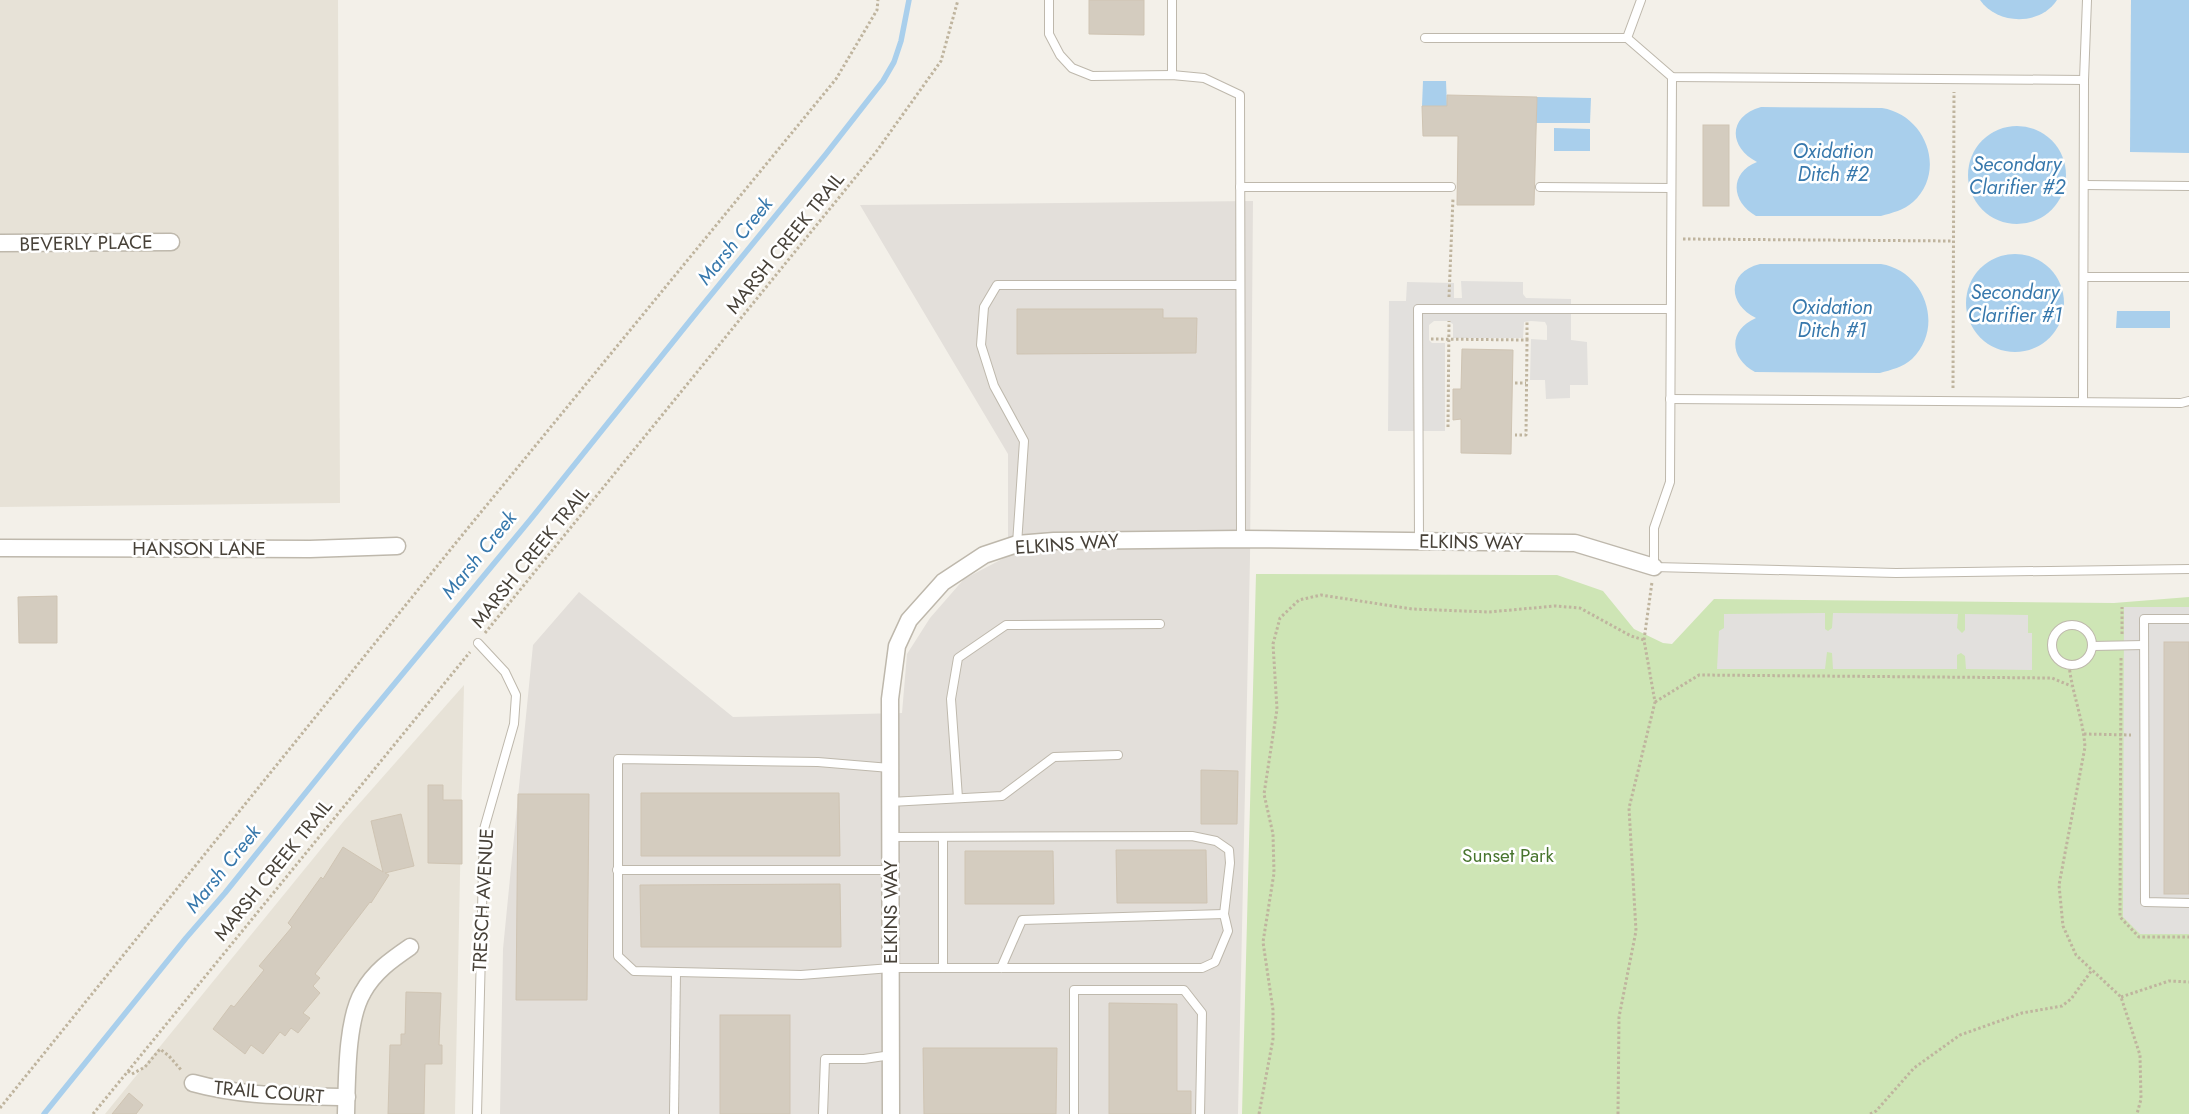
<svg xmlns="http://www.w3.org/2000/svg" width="2189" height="1114" viewBox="0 0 2189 1114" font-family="Jost,sans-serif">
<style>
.residential{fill:#e7e2d7}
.industrial{fill:#e3dfda}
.green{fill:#cee5b5}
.parking{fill:#e2e0dd}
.water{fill:#a9cfec}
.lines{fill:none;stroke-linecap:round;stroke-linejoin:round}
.stream{stroke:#a9cfec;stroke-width:5.5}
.building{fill:#d4ccbf;stroke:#cfc4b3}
.lane-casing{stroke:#beb8ac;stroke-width:10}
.street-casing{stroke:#beb8ac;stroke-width:19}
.path{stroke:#bfb49e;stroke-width:3;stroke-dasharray:2.5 2.5;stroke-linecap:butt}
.lane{stroke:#fff;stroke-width:8}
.street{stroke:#fff;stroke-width:16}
.labels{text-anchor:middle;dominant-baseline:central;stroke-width:5;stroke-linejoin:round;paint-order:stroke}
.street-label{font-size:19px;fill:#474138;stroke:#fff}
.park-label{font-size:19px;fill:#48752e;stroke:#fff}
.water-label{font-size:20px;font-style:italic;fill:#3778ac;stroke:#fff}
</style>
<rect width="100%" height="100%" fill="#f3f0e9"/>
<g class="residential">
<polygon points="0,0 338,0 340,503 0,507"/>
<polygon points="464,685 455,1114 105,1114 343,822"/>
</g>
<polygon class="industrial" points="1253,201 1250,558 1238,1114 500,1114 503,949 533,645 579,592 733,717 902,713 907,654 930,618 964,579 1008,556 1008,454 860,205"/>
<polygon class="green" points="1256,574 1557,575 1603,591 1634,629 1663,643 1672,644 1714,599 2114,603 2189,597 2189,1114 1242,1114"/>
<g class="parking">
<polygon points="1461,281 1523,282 1523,294 1526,298 1571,299 1571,340 1587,342 1588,385 1570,385 1570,398 1546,399 1545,380 1530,380 1531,339 1547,340 1547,326 1545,322 1531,321 1524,322 1523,338 1453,338 1453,324 1448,321 1434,321 1429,325 1429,340 1432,343 1445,343 1445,431 1388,431 1389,301 1406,301 1407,282 1454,283 1454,298 1462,298"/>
<polygon points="2124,607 2189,607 2189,934 2140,934 2123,917"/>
<polygon points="1825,613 1825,629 1828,631 1832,628 1833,613 1958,614 1957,628 1962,633 1965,630 1965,614 2028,615 2028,633 2032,633 2032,670 1966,669 1965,656 1961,653 1957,655 1957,669 1833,669 1832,653 1827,652 1825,669 1717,669 1719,631 1724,628 1724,614"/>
</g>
<g class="water">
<path d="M1980 0H2057C2040 26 1997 25 1980 0Z"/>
<polygon points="2131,0 2189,0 2189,153 2130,152"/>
<polygon points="1423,81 1446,81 1447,106 1422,106"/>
<polygon points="1537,97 1591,98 1590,123 1536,123"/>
<path d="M1761 107 1882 108C1926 115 1947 171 1913 202 1904 210 1892 213 1881 216H1756C1731 202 1729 173 1757 162 1728 147 1728 116 1761 107Z"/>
<circle cx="2017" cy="175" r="49"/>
<polygon points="1554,128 1590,129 1590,151 1554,151"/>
<circle cx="2015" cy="303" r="49"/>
<path d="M1760 264H1881C1925 271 1945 327 1912 359 1903 367 1891 370 1880 373L1755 372C1729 358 1728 330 1756 318 1727 304 1727 272 1760 264Z"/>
<polygon points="2117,311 2170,311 2170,328 2116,328"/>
</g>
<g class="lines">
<polyline class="stream" points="44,1114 186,938 225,893 357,729 530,520 697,312 826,154 883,81 894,62 901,41 909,0"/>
</g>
<g class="building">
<polygon points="1089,0 1144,0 1144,35 1089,34"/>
<polygon points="1447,95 1537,97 1534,205 1457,205 1458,136 1423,136 1422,106 1447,106"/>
<rect x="1703" y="125" width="26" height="81"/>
<polygon points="1017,309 1163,309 1163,318 1197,318 1196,353 1017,354"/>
<polygon points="1462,349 1513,350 1511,454 1461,453 1461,419 1453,420 1453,389 1461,389"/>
<polygon points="57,596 57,643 19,643 18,597"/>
<rect x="2164" y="642" width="25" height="252"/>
<polygon points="1201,770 1238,771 1237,824 1201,824"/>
<polygon points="428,785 443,785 443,800 462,800 462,864 428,863"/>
<polygon points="641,793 839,793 840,856 641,856"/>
<polygon points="518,794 589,794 587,1000 516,1000"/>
<polygon points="401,814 414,866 385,873 389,875 371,903 370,902 315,974 320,978 313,986 320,993 303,1013 310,1018 298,1033 291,1028 285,1036 280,1032 263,1054 251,1045 245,1054 213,1029 231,1005 234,1007 264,970 259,966 292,927 288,923 321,877 323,879 343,847 383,872 371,821"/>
<polygon points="1116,850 1206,850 1207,903 1117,903"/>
<polygon points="965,851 1053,851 1054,904 965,904"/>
<polygon points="840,884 841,947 641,947 640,885"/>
<polygon points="406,992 441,993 439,1045 442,1045 442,1064 425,1064 424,1114 388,1114 390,1045 401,1045 401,1034 405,1034"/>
<polygon points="1109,1003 1177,1004 1177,1091 1191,1091 1191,1114 1109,1114"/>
<rect x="720" y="1015" width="70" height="99"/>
<polygon points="923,1048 1057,1048 1056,1114 924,1114"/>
<polygon points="129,1093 143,1105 136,1114 112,1114"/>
</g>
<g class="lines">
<defs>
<g id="lane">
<polyline points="1049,0 1049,34 1060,55 1072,68 1092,76 1172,75 1204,78 1240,95 1241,539"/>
<polyline points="1172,0 1172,75"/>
<polyline points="1425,38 1627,38 1672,77 2084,80"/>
<polyline points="1627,38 1641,0"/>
<polyline points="1672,77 1670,482 1654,528 1654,567 1896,573 2189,569"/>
<polyline points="2084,185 2189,186"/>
<polyline points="1240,187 1451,187"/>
<polyline points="1540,187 1671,188"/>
<polyline points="2084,277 2189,277"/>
<polyline points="1670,399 2181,403 2189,401"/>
<polyline points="2083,402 2084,80 2087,0"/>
<polyline points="1419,541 1418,309 1669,309"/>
<polyline points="1017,544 1024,441 994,386 981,345 984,307 997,285 1240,285"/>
<polyline points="2189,619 2144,619 2145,902 2189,903"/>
<circle cx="2072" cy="645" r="20"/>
<polyline points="2093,646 2144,645"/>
<polyline points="890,768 818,762 618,759 618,956 634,971 801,975 891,968 1202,968 1215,962 1228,931 1224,914 1230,863 1229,850 1216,841 1192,836 890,837"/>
<polyline points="958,798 951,699 958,658 1006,625 1160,624"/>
<polyline points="890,802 1002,796 1054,757 1118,755"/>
<polyline points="943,837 943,968"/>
<polyline points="617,870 890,870"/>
<polyline points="1001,968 1022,920 1224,914"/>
<polyline points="477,1114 484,829 514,724 516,695 505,672 478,643"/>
<polyline points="674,1114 676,972"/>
<polyline points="823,1114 825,1059 864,1059 891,1055"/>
<polyline points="1074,1114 1074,990 1184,990 1202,1013 1200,1114"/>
</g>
<g id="street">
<polyline points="0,243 171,242"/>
<polyline points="0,548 310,549 397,546"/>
<path d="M193 1083C243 1097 295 1096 347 1097"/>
<path d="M346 1114C347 1082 346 1020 363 992 374 972 391 960 410 947"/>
<polyline points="891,1114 890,699 897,646 909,620 943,582 984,555 1017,544 1054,541 1241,539 1575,543 1654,567"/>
</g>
</defs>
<use href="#lane" class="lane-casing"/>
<use href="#street" class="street-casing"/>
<g class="path">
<polyline points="1683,239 1953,241"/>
<polyline points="1449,297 1453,198"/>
<polyline points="1431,339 1527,340 1526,435 1515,435"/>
<polyline points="1527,340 1527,320"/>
<polyline points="1515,383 1526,383"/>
<polyline points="1953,388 1954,92"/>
<polyline points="1448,427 1449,321"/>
<polyline points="485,633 876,152 941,61 958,0"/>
<polyline points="2122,634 2122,607"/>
<polyline points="2121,658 2120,917 2139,937 2189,937"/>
<path d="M2069 665C2072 693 2083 718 2085 747L2059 885 2063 926 2076 955 2121 997 2140 1055 2141 1099 2137 1114"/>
<polyline points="1655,702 1699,675 2052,678 2071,686"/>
<polyline points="2084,734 2131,735"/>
<polyline points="2121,997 2169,981 2189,982"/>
<polyline points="128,1071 132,1074 145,1067 160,1049 169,1056 182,1071"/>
<polyline points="0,1108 459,539 836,79 877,10 878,0"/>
<polyline points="93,1114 470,652"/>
<polyline points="1259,1114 1273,1039 1273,1010 1263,942 1274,873 1273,834 1264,794 1277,709 1273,644 1280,618 1299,600 1321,595 1412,609 1489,612 1555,606 1580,608 1631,636 1644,640"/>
<polyline points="1618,1114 1619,1017 1636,931 1629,808 1655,702 1644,640 1652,582"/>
<polyline points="1870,1114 1876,1111 1914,1068 1960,1035 2022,1013 2062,1006 2071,999 2092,970"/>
</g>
<use href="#lane" class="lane"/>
<use href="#street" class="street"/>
</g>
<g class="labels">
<g class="street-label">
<text transform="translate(86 243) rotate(-1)">BEVERLY PLACE</text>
<text transform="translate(785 243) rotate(-51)">MARSH CREEK TRAIL</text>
<text transform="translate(1471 542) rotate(1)">ELKINS WAY</text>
<text transform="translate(1067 544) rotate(-4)">ELKINS WAY</text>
<text x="199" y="548">HANSON LANE</text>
<text transform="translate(530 557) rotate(-51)">MARSH CREEK TRAIL</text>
<text transform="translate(273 870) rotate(-51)">MARSH CREEK TRAIL</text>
<text transform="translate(483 900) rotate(-87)">TRESCH AVENUE</text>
<text transform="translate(890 912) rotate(-90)">ELKINS WAY</text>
<text transform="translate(269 1092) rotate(5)">TRAIL COURT</text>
</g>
<g class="park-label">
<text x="1508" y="855">Sunset Park</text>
</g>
<g class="water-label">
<text x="1833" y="151">Oxidation<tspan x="1833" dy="23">Ditch #2</tspan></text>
<text x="2017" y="164">Secondary<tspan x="2017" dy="23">Clarifier #2</tspan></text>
<text transform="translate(735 241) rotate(-51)">Marsh Creek</text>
<text x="2015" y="292">Secondary<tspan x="2015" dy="23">Clarifier #1</tspan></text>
<text x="1832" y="307">Oxidation<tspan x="1832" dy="23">Ditch #1</tspan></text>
<text transform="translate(479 555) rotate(-51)">Marsh Creek</text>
<text transform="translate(223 869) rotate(-51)">Marsh Creek</text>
</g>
</g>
</svg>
